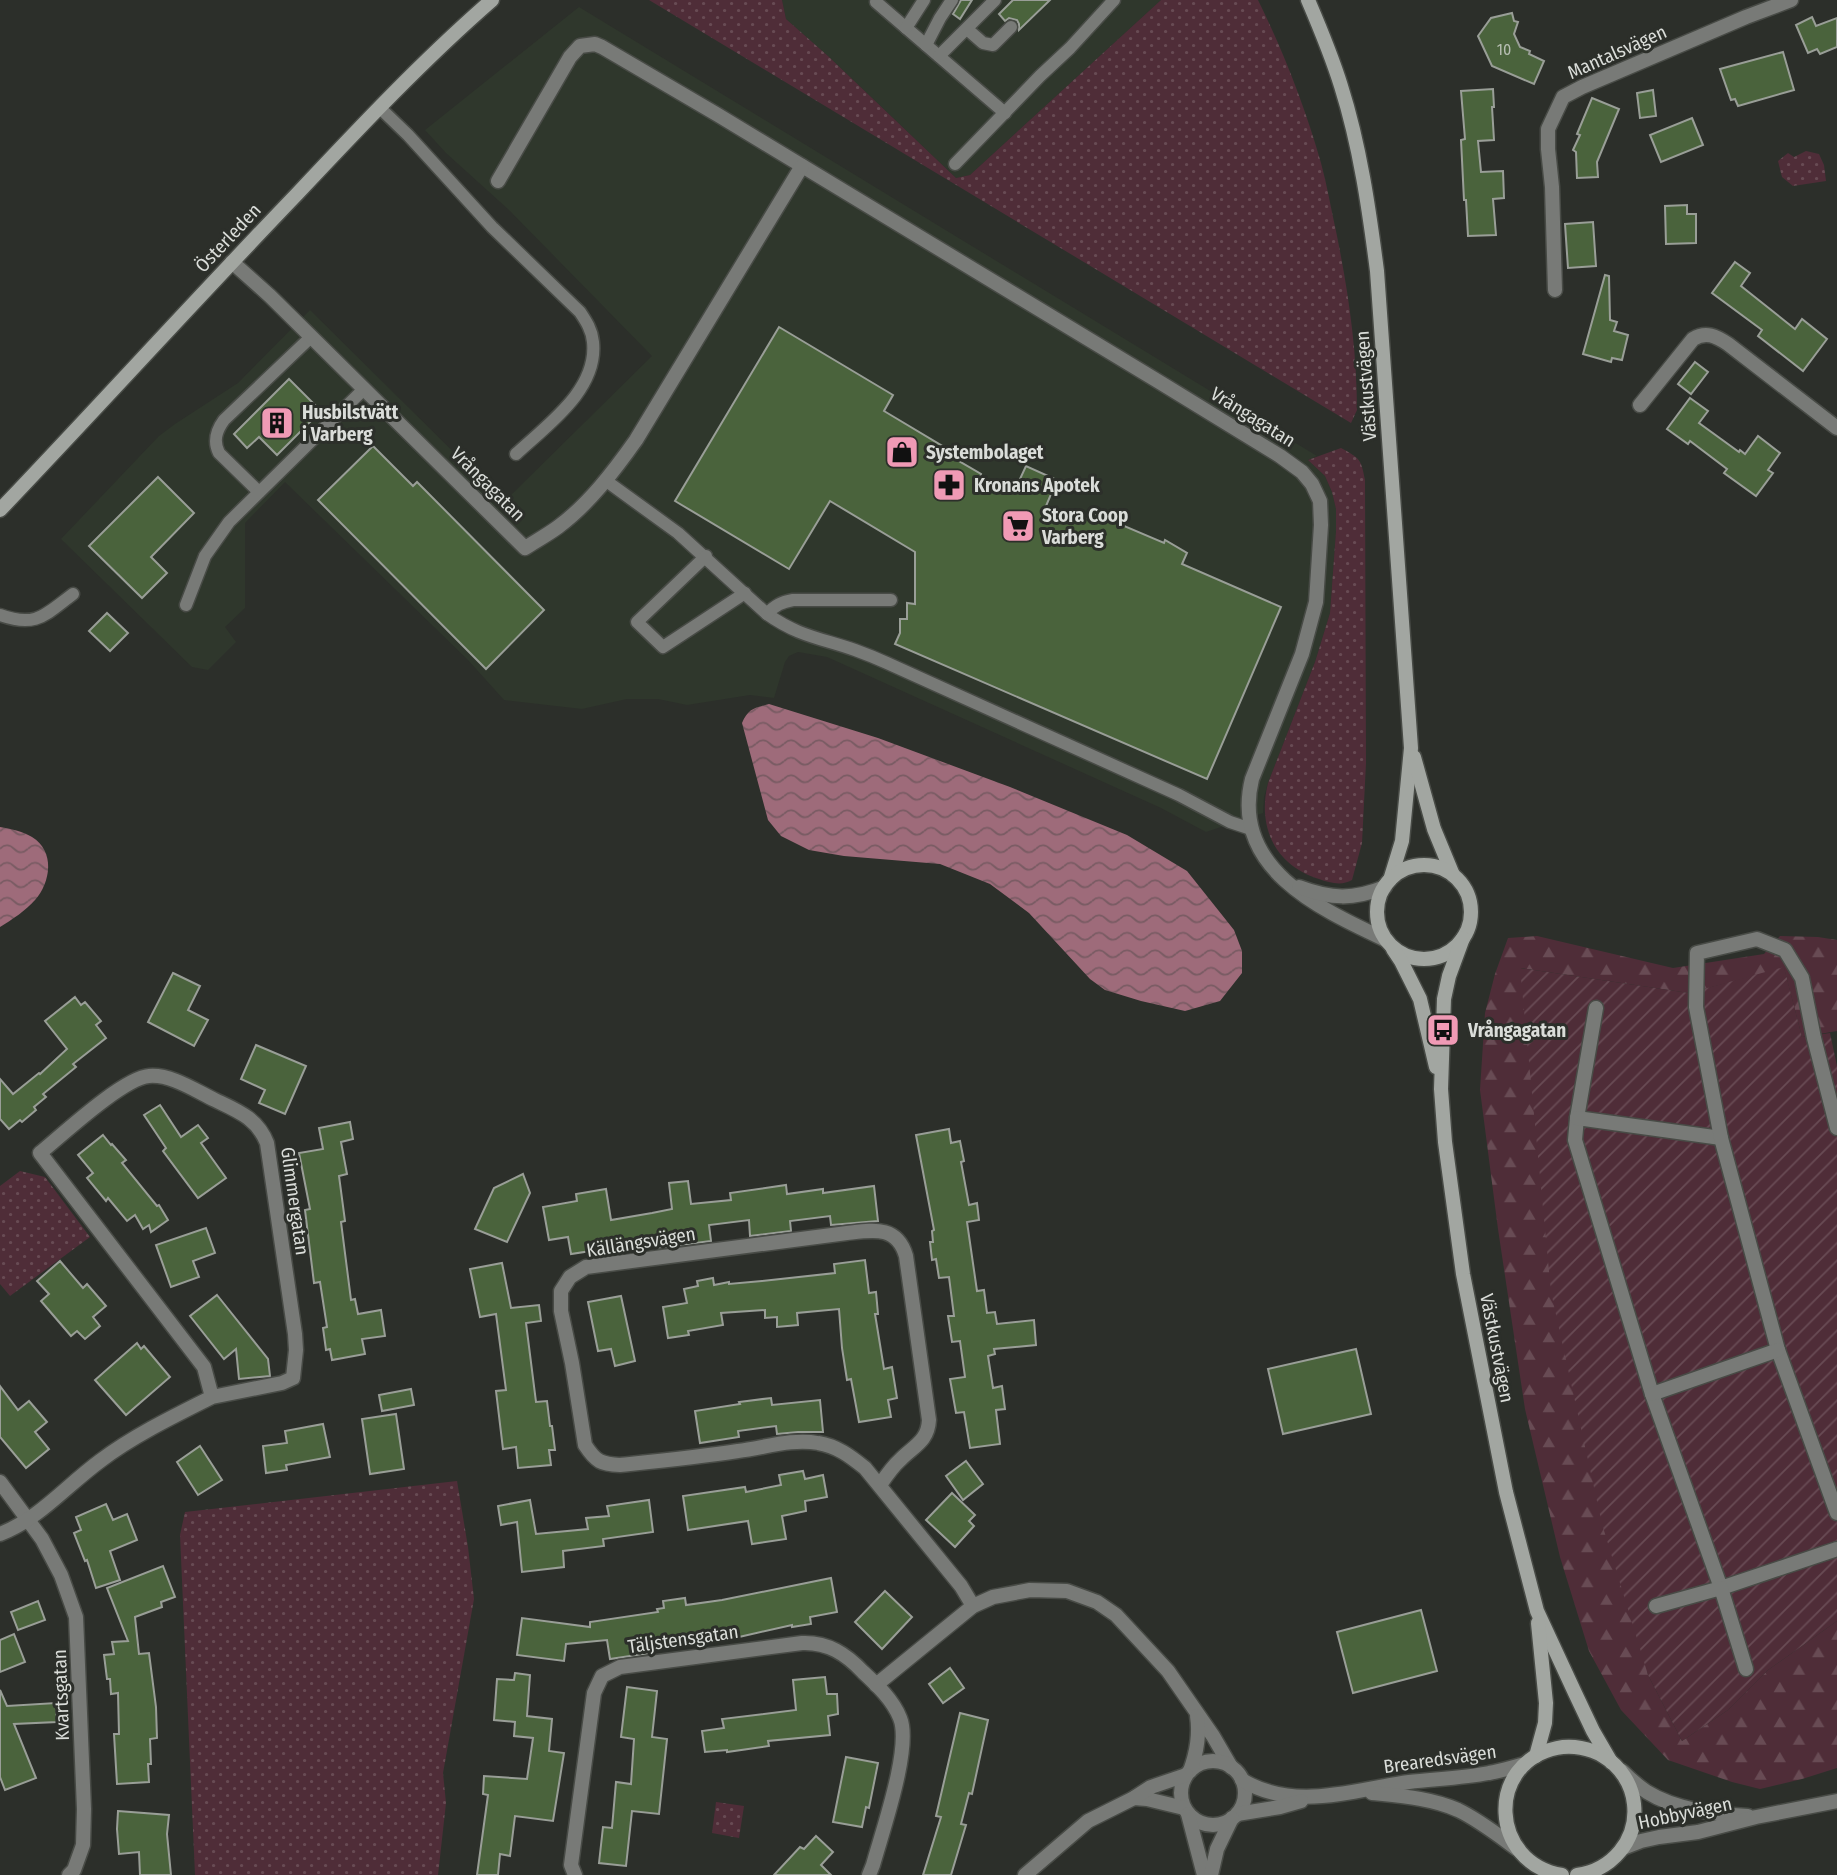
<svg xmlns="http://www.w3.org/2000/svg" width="1837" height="1875" viewBox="0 0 1837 1875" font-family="'Fira Sans Condensed',sans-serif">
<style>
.built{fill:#2f372c}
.grass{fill:url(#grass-dots)}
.forest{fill:url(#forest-firs)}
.garden{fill:url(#garden-furrows)}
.water{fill:url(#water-waves)}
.building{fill:#4a633c;stroke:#999e97;stroke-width:2}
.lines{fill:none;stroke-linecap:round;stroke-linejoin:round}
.lane-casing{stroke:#484b46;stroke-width:15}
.street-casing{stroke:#484b46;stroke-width:17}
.secondary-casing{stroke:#484b46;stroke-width:17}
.lane{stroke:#787a77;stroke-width:12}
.street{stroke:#787a77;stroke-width:14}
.secondary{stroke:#a2a6a1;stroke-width:14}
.labels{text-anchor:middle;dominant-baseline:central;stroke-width:6;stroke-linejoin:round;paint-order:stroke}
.number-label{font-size:16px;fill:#b6beb2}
.street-label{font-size:19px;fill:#daddd9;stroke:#2c2f2a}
.poi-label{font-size:19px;font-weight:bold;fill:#daddd9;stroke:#2c2f2a;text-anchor:start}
</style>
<defs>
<pattern id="grass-dots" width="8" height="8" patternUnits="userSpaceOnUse" patternTransform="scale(1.75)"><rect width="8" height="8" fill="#4f2d38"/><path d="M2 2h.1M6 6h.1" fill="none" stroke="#684b54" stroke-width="1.8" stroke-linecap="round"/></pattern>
<pattern id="forest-firs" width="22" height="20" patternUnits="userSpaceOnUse" patternTransform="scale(1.75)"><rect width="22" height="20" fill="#4f2d38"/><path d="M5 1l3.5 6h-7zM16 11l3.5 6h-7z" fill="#684b54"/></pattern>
<pattern id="garden-furrows" width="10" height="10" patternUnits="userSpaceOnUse" patternTransform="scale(1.75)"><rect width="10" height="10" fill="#4f2d38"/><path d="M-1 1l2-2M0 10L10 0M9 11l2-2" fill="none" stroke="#684b54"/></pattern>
<pattern id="water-waves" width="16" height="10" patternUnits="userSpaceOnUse" patternTransform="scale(1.75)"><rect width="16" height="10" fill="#9e6b7a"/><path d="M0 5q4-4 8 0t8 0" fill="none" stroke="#795b63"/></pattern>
</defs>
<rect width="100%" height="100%" fill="#2c2f2a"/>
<g class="built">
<polygon points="782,0 1161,0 970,175 956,178 828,56 786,19"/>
<polygon points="579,7 1317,456 1308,460 1325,476 1332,492 1336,509 1336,531 1330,613 1315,662 1268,783 1264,797 1263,813 1206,832 1161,808 827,657 798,652 789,656 785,662 774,698 750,695 687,705 658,699 627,699 582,709 504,700 468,660 285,482 245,523 245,608 225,627 236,642 208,670 192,667 61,539 159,436 175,424 238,383 310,310 504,502 652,356 509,210 446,153 425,130"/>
</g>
<g class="grass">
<path d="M649 0H782L786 19 828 56 956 178 970 175 1161 0H1258C1284 53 1305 107 1321 163 1327 185 1331 209 1336 231 1348 290 1357 349 1357 410L1351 423Z"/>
<polygon points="1806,151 1819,154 1824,165 1826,181 1793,186 1782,177 1778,161 1788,153 1794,157"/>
<path d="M1341 448C1359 458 1361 458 1365 480L1366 763 1362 843 1352 880C1342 886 1330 883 1319 879 1275 865 1257 827 1268 783L1315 662 1330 613 1336 531V509L1332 492 1325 476 1308 460Z"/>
<polygon points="20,1171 45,1177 90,1237 10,1296 0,1284 0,1186"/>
<polygon points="457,1481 468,1547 474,1599 443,1773 446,1803 438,1875 195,1875 180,1535 185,1512"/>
<polygon points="716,1802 744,1806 739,1838 712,1833"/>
</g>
<polygon class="forest" points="1537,936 1673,968 1764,954 1780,936 1818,937 1837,940 1837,1031 1802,1037 1784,968 1689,993 1521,968 1648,1675 1682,1741 1728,1710 1768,1670 1837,1621 1837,1768 1802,1779 1760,1789 1732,1782 1668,1760 1621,1710 1589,1651 1560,1557 1525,1409 1498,1229 1480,1090 1485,1013 1495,974 1508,938"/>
<polygon class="garden" points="1784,967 1802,1037 1830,1033 1837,1066 1837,1621 1768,1670 1728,1710 1682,1741 1648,1675 1602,1524 1551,1292 1520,968 1689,993"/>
<g class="water">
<path d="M769 704 878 738 1010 787 1127 835 1187 871 1234 930 1242 951V973L1220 1001 1185 1011 1141 1001 1105 990 1090 979 1029 913 990 884 940 864 844 856 809 850 781 836 768 820 742 723C748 709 754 708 769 704Z"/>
<path d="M0 827C11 829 22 831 32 837 55 851 51 882 35 900 25 911 13 919 0 927Z"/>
</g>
<g class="building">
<polygon points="961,0 972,0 960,19 953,14"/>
<polygon points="1013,0 1050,0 1019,30 1019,24 1017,20 1009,18 1005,21 999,14"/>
<polygon points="1512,13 1514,21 1518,22 1514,34 1520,47 1530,51 1529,54 1544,61 1534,84 1492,66 1478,36 1491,18"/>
<polygon points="1812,17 1816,26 1837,18 1837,47 1820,54 1817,49 1808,53 1796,25"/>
<polygon points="1783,52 1794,90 1738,106 1735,99 1731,100 1720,69"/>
<polygon points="1493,89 1494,107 1492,107 1494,140 1478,141 1481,172 1503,171 1504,198 1493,199 1496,235 1468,236 1466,200 1464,200 1461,140 1465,139 1461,91"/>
<polygon points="1653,90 1656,116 1640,118 1637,93"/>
<polygon points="1592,98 1619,109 1597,162 1598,177 1577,178 1576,152 1573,150 1580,135 1577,134"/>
<polygon points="1692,118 1703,145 1661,162 1650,135"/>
<polygon points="1687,205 1687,214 1696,214 1696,243 1666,244 1665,206"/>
<polygon points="1593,222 1596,266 1568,268 1565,224"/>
<polygon points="1735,262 1750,273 1741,286 1795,329 1802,319 1827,339 1803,371 1758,336 1762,330 1712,293"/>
<polygon points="1605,275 1609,276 1610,320 1617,322 1614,331 1628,335 1622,360 1612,358 1611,362 1583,354"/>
<polygon points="779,327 893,395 884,411 949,450 947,454 981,474 980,477 1014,492 1026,466 1057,480 1046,506 1084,522 1089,511 1164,543 1165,540 1187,553 1182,564 1281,607 1207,779 895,644 900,633 900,619 907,619 907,603 915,604 915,552 830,501 789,569 675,501"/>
<polygon points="1695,362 1708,372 1691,394 1678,384"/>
<polygon points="289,379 321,411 277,455 259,437 247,448 234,434"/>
<polygon points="1690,398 1708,411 1699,423 1739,452 1740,450 1745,454 1758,436 1780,453 1768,470 1773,473 1756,496 1724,473 1727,469 1690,441 1688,444 1667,429"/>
<polygon points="373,446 413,486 417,482 544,610 486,669 318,500"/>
<polygon points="158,477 194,513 151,557 167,573 142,598 89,546"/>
<polygon points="107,613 128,633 110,651 89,631"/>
<polygon points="173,973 200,986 188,1010 208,1020 194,1046 148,1022"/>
<polygon points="75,997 81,1005 85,1002 101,1021 96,1025 106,1038 73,1064 76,1067 43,1094 46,1097 34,1107 36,1110 22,1122 20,1120 9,1129 0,1119 0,1079 13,1094 39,1073 40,1074 67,1049 45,1021"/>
<polygon points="256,1045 306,1066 285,1114 259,1103 265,1090 241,1079"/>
<polygon points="160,1105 181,1137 198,1125 208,1138 201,1143 226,1178 198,1198 163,1151 166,1148 144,1115"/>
<polygon points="350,1122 353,1139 341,1142 347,1174 339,1176 345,1221 341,1222 351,1300 355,1299 358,1314 381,1310 385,1336 362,1339 365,1354 332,1360 330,1349 326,1350 323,1328 327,1327 320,1282 314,1283 305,1210 310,1209 299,1153 323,1149 319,1128"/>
<polygon points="949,1129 951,1143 960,1141 964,1161 961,1162 969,1205 977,1203 979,1220 967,1222 977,1291 984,1290 987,1313 995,1312 997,1324 1034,1320 1036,1345 994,1349 995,1354 988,1356 993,1388 1002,1386 1005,1409 996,1410 1000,1444 970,1448 964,1412 956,1413 950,1379 965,1377 960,1341 952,1342 948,1316 954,1316 949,1277 939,1278 936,1259 932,1260 930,1242 933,1242 932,1231 934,1230 916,1135"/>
<polygon points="103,1135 111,1145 112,1144 126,1160 122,1163 157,1206 159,1205 168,1220 151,1232 149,1225 143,1229 135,1215 127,1221 108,1198 106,1201 87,1178 93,1173 78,1155"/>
<polygon points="523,1174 530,1193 507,1242 475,1229 494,1188"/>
<polygon points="688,1181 691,1204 731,1200 730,1193 786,1185 787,1194 823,1189 823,1193 874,1186 878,1221 831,1225 830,1216 790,1221 791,1231 750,1236 749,1220 709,1225 711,1241 656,1248 655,1241 571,1254 568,1237 549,1240 543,1207 577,1201 576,1194 606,1189 611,1220 652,1213 672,1209 669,1183"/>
<polygon points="206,1228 215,1253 193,1261 199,1277 171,1287 156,1245"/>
<polygon points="865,1260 869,1293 876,1292 878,1314 875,1314 884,1369 892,1367 897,1398 888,1400 891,1417 859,1422 851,1379 847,1380 842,1348 839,1309 797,1313 798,1325 777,1327 777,1317 765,1318 765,1310 721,1313 723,1325 688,1331 689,1335 668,1338 663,1307 687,1303 684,1289 698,1286 697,1281 713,1278 714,1285 729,1282 729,1284 762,1281 835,1273 834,1264"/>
<polygon points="60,1261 83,1288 87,1284 106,1306 93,1317 100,1326 85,1339 77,1331 71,1336 41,1301 49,1294 37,1281"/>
<polygon points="502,1263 511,1308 539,1305 541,1321 526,1323 536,1402 547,1401 550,1426 552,1426 555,1450 549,1450 551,1465 518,1468 516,1447 503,1449 496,1391 506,1390 496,1314 480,1317 470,1269"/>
<polygon points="217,1295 268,1359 270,1376 239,1379 236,1349 224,1359 190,1316"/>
<polygon points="621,1296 635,1361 615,1366 611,1349 598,1351 588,1302"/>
<polygon points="137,1343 141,1349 144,1346 170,1377 126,1415 95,1380"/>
<polygon points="1356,1349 1371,1414 1283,1434 1268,1369"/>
<polygon points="0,1386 18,1410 29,1401 47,1422 35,1432 49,1449 26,1468 0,1437"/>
<polygon points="411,1389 414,1405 382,1411 379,1395"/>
<polygon points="771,1398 772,1405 820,1400 823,1432 798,1432 777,1434 776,1426 738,1431 739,1437 700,1443 695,1411 740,1404 739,1402"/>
<polygon points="396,1414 404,1469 370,1474 362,1419"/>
<polygon points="323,1424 330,1457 286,1465 287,1470 266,1473 263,1446 287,1443 285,1431"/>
<polygon points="200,1446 222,1480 198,1495 177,1462"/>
<polygon points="966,1461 983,1484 963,1500 946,1476"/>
<polygon points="803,1471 805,1479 823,1475 827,1497 805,1501 806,1511 782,1516 786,1539 752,1544 748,1521 688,1530 683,1496 745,1487 746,1492 781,1485 779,1475"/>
<polygon points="952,1493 975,1515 969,1521 974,1526 955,1547 926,1520"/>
<polygon points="530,1500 536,1534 588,1529 586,1518 609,1516 607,1506 649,1500 653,1532 603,1539 604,1546 563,1551 564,1567 522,1572 517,1522 501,1525 498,1506"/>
<polygon points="106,1504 113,1520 127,1514 137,1540 110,1551 120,1580 96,1588 87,1560 85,1561 74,1533 81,1530 76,1517"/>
<polygon points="163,1566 175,1597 161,1602 162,1607 135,1617 139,1654 149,1653 156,1707 157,1738 150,1739 151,1764 148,1764 149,1782 117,1784 114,1734 119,1734 118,1693 111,1694 110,1679 107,1679 104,1655 114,1654 112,1642 128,1641 107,1588"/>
<polygon points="831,1578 837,1612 810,1617 811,1624 792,1627 792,1625 739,1637 738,1632 649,1646 650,1653 610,1659 607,1640 566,1644 564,1661 517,1655 522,1618 590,1627 590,1622 658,1612 657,1609 664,1608 663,1601 685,1598 686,1605 722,1600"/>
<polygon points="885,1591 912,1617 882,1649 855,1622"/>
<polygon points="38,1601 45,1620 18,1630 11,1612"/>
<polygon points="1421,1610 1437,1671 1353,1693 1337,1632"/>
<polygon points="14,1634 25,1662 0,1672 0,1640"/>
<polygon points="950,1668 964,1688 943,1703 929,1684"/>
<polygon points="515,1673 530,1675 527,1716 552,1719 549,1751 564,1753 553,1821 515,1816 510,1856 500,1854 498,1875 477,1875 488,1795 483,1794 484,1776 527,1779 533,1738 514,1736 515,1722 494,1720 497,1679 514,1680"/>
<polygon points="825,1677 827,1694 837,1694 838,1714 828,1716 830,1735 768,1741 769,1746 727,1752 727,1750 705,1752 702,1731 724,1728 722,1719 796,1710 793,1680"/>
<polygon points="627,1687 657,1691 652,1737 667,1739 659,1814 632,1811 626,1866 599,1863 603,1827 612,1828 616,1782 631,1784 634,1739 621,1737"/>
<polygon points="0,1690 7,1706 56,1703 57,1722 14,1724 36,1778 5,1790 0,1777"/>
<polygon points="960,1713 988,1720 972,1794 969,1793 961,1824 966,1825 951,1875 923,1875 941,1817 936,1816"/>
<polygon points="846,1757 878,1763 869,1808 866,1807 862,1827 833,1822"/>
<polygon points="118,1811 169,1815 167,1834 171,1875 140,1875 139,1852 119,1854 117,1829"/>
<polygon points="816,1836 833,1852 821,1865 831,1875 774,1875 800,1847 804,1849"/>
</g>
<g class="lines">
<defs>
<g id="lane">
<polyline points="876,2 1005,113"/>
<polyline points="906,28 924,0"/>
<polyline points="967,29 983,43 993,45 1011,27"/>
<polyline points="926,45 940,18 952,0"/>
<polyline points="939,56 995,0"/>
<path d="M379 107 408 135 492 227 580 312C586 321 592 330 593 342 598 390 547 425 516 454"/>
<polyline points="955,164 1040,76 1070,48 1114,0"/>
<path d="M605 480 678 533 767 614C798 636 820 638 855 650 866 654 876 658 887 663L1179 795 1230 822 1251 829"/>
<path d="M259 492 219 453C213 441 216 431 224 420L311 337"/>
<polyline points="706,556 637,622 663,647 745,593"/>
<polyline points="186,605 205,556 229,522 364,389"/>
<path d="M767 614C775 605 782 602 793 600H891"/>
<path d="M0 615C36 628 45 615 73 594"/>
</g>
<g id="street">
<path d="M498 181 570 57 580 46 595 44 602 47 718 115 1161 383 1280 456 1302 472 1312 484 1320 501 1321 525 1316 602 1302 654 1252 779C1230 868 1320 909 1386 940"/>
<path d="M232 262 270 296 525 548C536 541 547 535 558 527 589 504 614 471 636 440L802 166"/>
<polyline points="1555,290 1552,187 1548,149 1548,129 1563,97 1582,87 1746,17 1791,0"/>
<path d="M1640 405 1693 339C1706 331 1716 336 1728 344L1837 428"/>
<path d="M1299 887C1331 899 1353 900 1385 887"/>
<polyline points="1596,1008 1577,1118 1575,1140 1652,1394 1721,1588 1837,1549"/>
<polyline points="1577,1118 1721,1138"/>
<polyline points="1837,1128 1814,1038 1802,978 1785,950 1757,939 1697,953 1696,1007 1721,1138 1778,1350 1837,1513"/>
<polyline points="1652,1394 1778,1350"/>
<polyline points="0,1482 42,1539 61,1575 76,1617 84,1809 83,1845 74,1870 69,1875"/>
<path d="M880 1485C886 1476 892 1467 901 1459 914 1446 928 1441 929 1420L906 1256C897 1225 873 1230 847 1233L586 1267 570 1277 561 1291V1311L572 1363 585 1445C596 1462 601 1464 620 1465 659 1461 699 1457 738 1451 764 1448 792 1438 818 1443 837 1446 850 1456 865 1468L961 1586 973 1606"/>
<path d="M0 1534C39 1519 66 1486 100 1461 133 1436 174 1416 212 1397L204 1367 40 1153C62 1135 123 1078 149 1076 171 1074 196 1091 215 1100 238 1111 257 1118 267 1143L295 1334 296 1350 293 1378 282 1383 212 1397"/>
<polyline points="1656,1606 1721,1588 1746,1669"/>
<polyline points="876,1685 973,1606 993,1597 1030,1590 1067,1591 1097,1602 1116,1615 1168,1671 1213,1736 1231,1767"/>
<circle cx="1213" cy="1793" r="32"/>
<path d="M1190 1771C1197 1752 1200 1735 1197 1716"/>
<path d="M1622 1771C1630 1779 1638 1786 1647 1792 1676 1810 1715 1814 1748 1816"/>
<path d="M1242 1780C1295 1812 1352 1790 1409 1782 1435 1779 1463 1778 1489 1773 1501 1771 1513 1767 1525 1764"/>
<path d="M1372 1793C1401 1796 1431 1798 1458 1810 1479 1820 1498 1835 1517 1849"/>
<polyline points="1134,1798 1147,1799 1184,1808"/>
<polyline points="1188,1814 1204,1875"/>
<polyline points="1237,1814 1280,1807 1301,1801"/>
<polyline points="1623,1848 1641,1841 1659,1837 1698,1832 1756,1817 1837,1801"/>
<path d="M575 1875 571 1865 594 1693 602 1676 620 1667 802 1643C828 1642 846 1654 863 1672 877 1685 893 1700 900 1718 912 1747 882 1832 873 1865L869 1875"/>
<polyline points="1025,1875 1088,1821 1134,1798 1151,1787 1186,1775"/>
<polyline points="1211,1875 1217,1849 1232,1818"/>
</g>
<g id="secondary">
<path d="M1308 0C1320 28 1332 57 1341 86 1360 146 1369 209 1377 271L1411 748 1402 841 1390 880"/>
<path d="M0 510C100 405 197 298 297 194 360 127 423 60 492 0"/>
<polyline points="1414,757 1434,829 1453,875"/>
<circle cx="1424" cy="912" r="47"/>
<polyline points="1463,938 1449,976 1444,999 1441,1089 1445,1142 1463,1274 1506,1492 1537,1611 1575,1693 1593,1731 1611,1762"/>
<polyline points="1393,949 1401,961 1420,999 1436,1067"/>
<polyline points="1536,1756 1545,1723 1546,1703 1538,1623"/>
<path d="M1562 1875C1490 1863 1485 1763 1557 1748 1572 1745 1590 1748 1603 1756 1620 1766 1632 1784 1634 1804 1638 1840 1612 1870 1577 1875"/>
</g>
</defs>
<use href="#lane" class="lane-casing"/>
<use href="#street" class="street-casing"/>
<use href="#secondary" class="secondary-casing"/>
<use href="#lane" class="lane"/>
<use href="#street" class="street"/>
<use href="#secondary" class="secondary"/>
</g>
<defs>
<symbol id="building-square" viewBox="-11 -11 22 22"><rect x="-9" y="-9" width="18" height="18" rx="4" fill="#f09ab5" stroke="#2c2f2a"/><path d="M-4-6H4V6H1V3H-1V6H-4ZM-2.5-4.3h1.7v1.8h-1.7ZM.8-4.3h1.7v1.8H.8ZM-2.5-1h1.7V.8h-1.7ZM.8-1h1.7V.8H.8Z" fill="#111"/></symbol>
<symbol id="shop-square" viewBox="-11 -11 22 22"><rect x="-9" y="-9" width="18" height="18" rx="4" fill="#f09ab5" stroke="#2c2f2a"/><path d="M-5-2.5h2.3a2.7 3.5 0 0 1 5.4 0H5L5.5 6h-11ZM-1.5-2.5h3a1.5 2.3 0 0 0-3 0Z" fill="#111"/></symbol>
<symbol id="pharmacy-square" viewBox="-11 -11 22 22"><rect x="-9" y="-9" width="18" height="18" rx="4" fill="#f09ab5" stroke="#2c2f2a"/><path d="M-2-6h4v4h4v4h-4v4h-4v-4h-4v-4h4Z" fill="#111"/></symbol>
<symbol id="supermarket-square" viewBox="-11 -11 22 22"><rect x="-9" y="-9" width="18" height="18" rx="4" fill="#f09ab5" stroke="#2c2f2a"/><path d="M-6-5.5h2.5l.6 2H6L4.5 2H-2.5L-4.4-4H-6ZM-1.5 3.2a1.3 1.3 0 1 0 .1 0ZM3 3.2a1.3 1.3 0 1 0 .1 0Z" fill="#111"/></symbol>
<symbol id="bus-square" viewBox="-11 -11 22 22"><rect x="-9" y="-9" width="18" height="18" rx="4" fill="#f09ab5" stroke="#2c2f2a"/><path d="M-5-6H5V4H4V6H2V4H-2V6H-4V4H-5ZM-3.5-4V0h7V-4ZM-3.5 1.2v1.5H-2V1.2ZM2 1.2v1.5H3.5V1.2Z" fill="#111"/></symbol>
</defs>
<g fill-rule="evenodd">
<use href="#building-square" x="258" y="404" width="38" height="38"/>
<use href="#shop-square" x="883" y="433" width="38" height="38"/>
<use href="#pharmacy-square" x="930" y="466" width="38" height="38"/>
<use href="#supermarket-square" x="999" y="507" width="38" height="38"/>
<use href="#bus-square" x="1424" y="1011" width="38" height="38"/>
</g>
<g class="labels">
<g class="number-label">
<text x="1504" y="49">10</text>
</g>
<g class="street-label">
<text transform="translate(1617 52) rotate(-24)">Mantalsvägen</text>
<text transform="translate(228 238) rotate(-47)">Österleden</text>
<text transform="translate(1366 386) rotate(-94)">Västkustvägen</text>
<text transform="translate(1253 417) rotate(32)">Vrångagatan</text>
<text transform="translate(488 484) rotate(45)">Vrångagatan</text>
<text transform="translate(295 1201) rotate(82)">Glimmergatan</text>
<text transform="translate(641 1242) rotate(-9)">Källängsvägen</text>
<text transform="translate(1497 1348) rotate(79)">Västkustvägen</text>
<text transform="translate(683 1639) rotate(-8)">Täljstensgatan</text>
<text transform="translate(61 1695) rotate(-92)">Kvartsgatan</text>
<text transform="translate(1440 1759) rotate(-8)">Brearedsvägen</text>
<text transform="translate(1685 1813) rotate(-12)">Hobbyvägen</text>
</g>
<g class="poi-label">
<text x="302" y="412">Husbilstvätt<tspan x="302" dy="22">i Varberg</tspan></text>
<text x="926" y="452">Systembolaget</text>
<text x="974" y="485">Kronans Apotek</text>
<text x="1042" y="515">Stora Coop<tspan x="1042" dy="22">Varberg</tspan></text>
<text x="1468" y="1030">Vrångagatan</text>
</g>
</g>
</svg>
